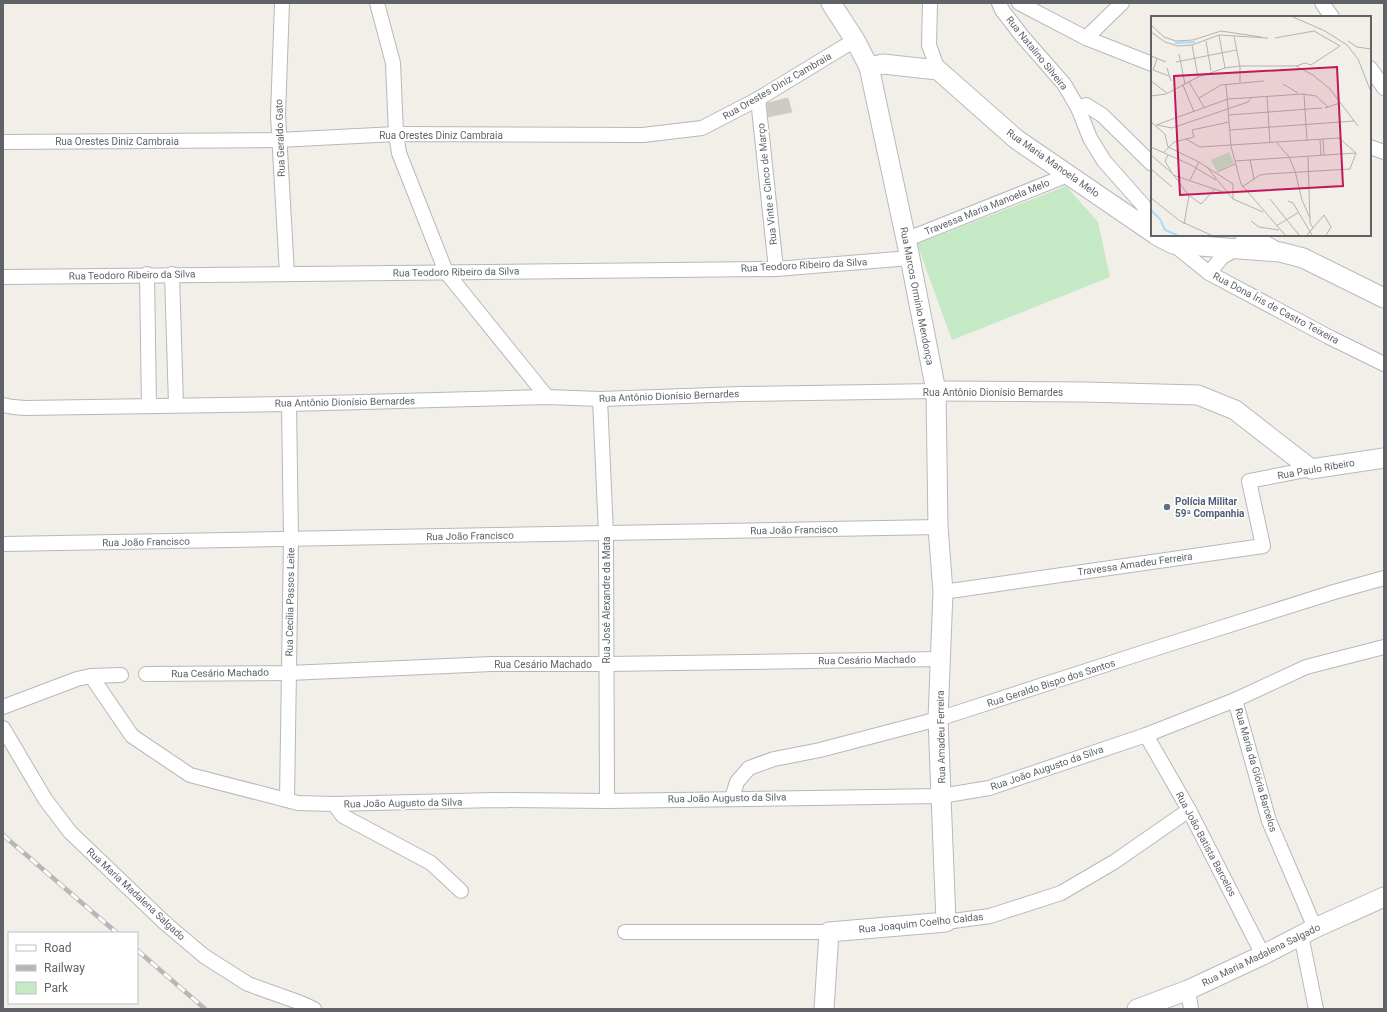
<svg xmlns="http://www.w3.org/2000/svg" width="1387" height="1012" viewBox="0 0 1387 1012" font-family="Roboto,sans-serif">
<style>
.green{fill:#c5e8c5}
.building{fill:#cccac5;stroke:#d6d1c6}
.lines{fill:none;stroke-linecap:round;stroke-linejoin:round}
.street-casing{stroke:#b5b8bc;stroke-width:16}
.secondary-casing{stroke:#b6babf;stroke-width:21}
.street{stroke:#fff;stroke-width:14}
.secondary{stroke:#fff;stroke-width:19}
.rail-casing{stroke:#b6b7b8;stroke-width:4.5}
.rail{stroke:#fff;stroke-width:3;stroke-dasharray:9;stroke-linecap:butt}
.service-dot{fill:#5c6f8a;stroke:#fff;stroke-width:1.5}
.labels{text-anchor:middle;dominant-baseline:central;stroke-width:3.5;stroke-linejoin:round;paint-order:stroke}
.street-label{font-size:10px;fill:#5f6368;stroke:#fff}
.service-label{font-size:10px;font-weight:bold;fill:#4e5e75;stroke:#fff;text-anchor:start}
.inset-river{fill:none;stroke:#aadaff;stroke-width:2}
.inset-road{fill:none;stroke:#b3b3b1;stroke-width:1}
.view{fill:#c2185b;fill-opacity:0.15;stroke:#c2185b;stroke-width:2}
.inset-edge{fill:none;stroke:#5f6368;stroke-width:2}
</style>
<rect width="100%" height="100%" fill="#f1efe8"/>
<polygon class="green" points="1066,186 1098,222 1110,277 952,340 917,244"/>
<polygon class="building" points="788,98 792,112 768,117 767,103"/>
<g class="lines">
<defs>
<g id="street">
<polyline points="282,3 278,115 287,274"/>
<polyline points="377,3 393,63 396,134 399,153 446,272 547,397"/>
<polyline points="930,3 929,45 938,70"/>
<polyline points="999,3 1002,10 1022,36 1064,84 1078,108 1090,138 1104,161 1143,205 1152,223"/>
<polyline points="1019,3 1086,38 1152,64"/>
<polyline points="1322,3 1332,17"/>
<polyline points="1086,38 1122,3"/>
<polyline points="1370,68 1384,88"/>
<polyline points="758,99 776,269"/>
<polyline points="1078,108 1086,105 1102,115 1152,164"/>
<polyline points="3,142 279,140 396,134 643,135 702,128 758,99 855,40"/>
<polyline points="1370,147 1384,152"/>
<polyline points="1252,235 1278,250"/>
<polyline points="905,240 1068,175"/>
<polyline points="1173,244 1209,273 1329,337 1384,364"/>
<polyline points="1209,273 1222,257 1238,248 1246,235"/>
<polyline points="147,274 149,406"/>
<polyline points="172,274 176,405"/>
<polyline points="3,277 776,269 910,258"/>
<polyline points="600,399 606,534 607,801"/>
<polyline points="3,405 13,407 25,408 289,404 547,397 600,399 741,394 936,391"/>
<polyline points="3,544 938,527"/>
<polyline points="943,592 1263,546 1249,481 1311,469"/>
<polyline points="146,674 289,673 492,664 607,664 941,659"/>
<polyline points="91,676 132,736 190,775 298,803 334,804 495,800 607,801 941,796 989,788 1146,735 1235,700 1306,667 1384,647"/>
<polyline points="1235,700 1269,821 1315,928"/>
<polyline points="3,707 77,679 91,676 121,675"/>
<polyline points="3,728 45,799 70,832 165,923 204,956 248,984 301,1003 314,1009"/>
<polyline points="1146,735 1189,810 1263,955"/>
<polyline points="732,798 737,782 749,768 774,759 820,750 938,719 1160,647 1334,592 1384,578"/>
<polyline points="287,800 291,539 289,404"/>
<polyline points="334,804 343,816 431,863 461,891"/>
<polyline points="946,922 990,916 1061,893 1114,862 1189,810"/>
<polyline points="625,932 829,932"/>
<polyline points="1301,935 1316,1009"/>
<polyline points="1188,990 1191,1009"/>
</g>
<g id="secondary">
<polyline points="869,67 883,64 938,70 1016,139 1152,232"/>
<polyline points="1156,235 1173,244 1280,252 1303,258 1384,298"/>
<polyline points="936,391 1085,392 1198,395 1235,410 1311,469 1384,458"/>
<polyline points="824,1009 829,932 946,922 938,719 943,592 938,527 936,391 910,258 869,67 855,40 831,3"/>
<polyline points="1137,1009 1188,990 1263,955 1315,928 1384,897"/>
</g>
</defs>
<use href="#street" class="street-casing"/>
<use href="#secondary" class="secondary-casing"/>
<use href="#street" class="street"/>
<use href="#secondary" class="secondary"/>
<defs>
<g id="rail">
<polyline points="3,835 117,933"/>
<polyline points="137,950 205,1009"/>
</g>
</defs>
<use href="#rail" class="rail-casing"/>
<use href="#rail" class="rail"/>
</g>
<circle class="service-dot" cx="1167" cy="507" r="4"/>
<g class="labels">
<g class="street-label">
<text transform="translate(1037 53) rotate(51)">Rua Natalino Silveira</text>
<text transform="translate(777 86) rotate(-30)">Rua Orestes Diniz Cambraia</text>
<text x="441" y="135">Rua Orestes Diniz Cambraia</text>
<text transform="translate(280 138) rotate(-92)">Rua Geraldo Gato</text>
<text x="117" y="141">Rua Orestes Diniz Cambraia</text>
<text transform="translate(1053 163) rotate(35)">Rua Maria Manoela Melo</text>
<text transform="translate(767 184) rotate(-96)">Rua Vinte e Cinco de Março</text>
<text transform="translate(987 207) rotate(-22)">Travessa Maria Manoela Melo</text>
<text transform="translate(804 265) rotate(-3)">Rua Teodoro Ribeiro da Silva</text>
<text transform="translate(456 272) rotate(-1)">Rua Teodoro Ribeiro da Silva</text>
<text transform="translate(132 275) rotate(-1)">Rua Teodoro Ribeiro da Silva</text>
<text transform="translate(917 296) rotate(79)">Rua Marcos Ormínio Mendonça</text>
<text transform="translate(1276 308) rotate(28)">Rua Dona Íris de Castro Teixeira</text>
<text x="993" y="392">Rua Antônio Dionísio Bernardes</text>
<text transform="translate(669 396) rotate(-2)">Rua Antônio Dionísio Bernardes</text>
<text transform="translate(345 402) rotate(-1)">Rua Antônio Dionísio Bernardes</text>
<text transform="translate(1316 469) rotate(-10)">Rua Paulo Ribeiro</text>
<text transform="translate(794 530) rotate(-1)">Rua João Francisco</text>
<text transform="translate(470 536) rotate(-1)">Rua João Francisco</text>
<text transform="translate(146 542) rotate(-1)">Rua João Francisco</text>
<text transform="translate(1135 564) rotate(-8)">Travessa Amadeu Ferreira</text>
<text transform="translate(606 600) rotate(-90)">Rua José Alexandre da Mata</text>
<text transform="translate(290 602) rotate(-89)">Rua Cecília Passos Leite</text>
<text transform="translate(867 660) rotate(-1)">Rua Cesário Machado</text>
<text x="543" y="664">Rua Cesário Machado</text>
<text transform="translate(220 673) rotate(-1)">Rua Cesário Machado</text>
<text transform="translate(1051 683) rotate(-18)">Rua Geraldo Bispo dos Santos</text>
<text transform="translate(941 737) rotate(-91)">Rua Amadeu Ferreira</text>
<text transform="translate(1047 768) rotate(-19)">Rua João Augusto da Silva</text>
<text transform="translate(1256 770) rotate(74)">Rua Maria da Glória Barcelos</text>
<text transform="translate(727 798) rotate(-1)">Rua João Augusto da Silva</text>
<text transform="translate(403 803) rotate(-1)">Rua João Augusto da Silva</text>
<text transform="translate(1206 844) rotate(62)">Rua João Batista Barcelos</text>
<text transform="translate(136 894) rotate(43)">Rua Maria Madalena Salgado</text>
<text transform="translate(921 923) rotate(-6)">Rua Joaquim Coelho Caldas</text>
<text transform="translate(1261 955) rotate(-26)">Rua Maria Madalena Salgado</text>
</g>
<g class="service-label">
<text x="1175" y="501">Polícia Militar<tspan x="1175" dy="12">59ª Companhia</tspan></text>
</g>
</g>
<g transform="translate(1151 16)">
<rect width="220" height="220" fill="#f1efe8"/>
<path d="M78 136 83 147 66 155 60 144Z" fill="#c5e8c5"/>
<path class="inset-river" d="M24 27 44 26M0 194 9 203 14 214 26 219"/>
<path class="inset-road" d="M142 1 174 15 196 29 207 43 220 76M0 9 13 21 25 25 42 24 70 15 110 21M0 16 14 26 27 30 41 29 68 19 117 22M68 19 74 52M83 20 89 51V66M124 22 163 15 189 30M55 25 60 55M197 25 206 31 220 33M41 29 47 61M28 38 34 68M0 40 15 46M6 43 2 54 18 60M25 46 85 34M145 50 162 59 179 73 207 110M16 52 20 65M0 65 16 77M38 66 53 91M75 68 80 130 90 168 134 219M132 68 147 77M32 69 43 96M153 78 156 125M0 80 15 78 47 61 74 52 89 50H145L154 47 160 49 189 30M116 80 119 127M48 82 70 69 113 65M174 92 189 87M78 99 171 92M0 106 14 118 17 131 48 146 82 168V183M5 109 77 83 152 78 165 80 177 91M6 109 21 112 97 86 101 81M79 114 203 105M35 123 49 131 188 122 205 137M172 123 173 139M169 124 170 139M126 127 138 141 144 155 151 184 159 202M0 131 40 149 65 164M12 137 23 126 43 121 41 114 78 106M0 139 22 158 38 180 33 208M17 139 14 145 21 157M157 140 159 207 162 212M99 143 103 163M84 145 205 137M55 150 82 183 112 196M0 153 21 171M66 156 84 148M22 159 75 177M39 164 48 146M91 171 109 159 116 158 199 153 205 137M39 180 50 188 64 173M0 182 29 205 60 219M119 183 148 219M137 185 142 187 161 219M100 205 108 211 128 214M125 210 148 196M156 219 173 199 180 211 175 219"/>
<path class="view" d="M186 51 192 170 29 179 23 60Z"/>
<rect width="220" height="220" class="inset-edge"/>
</g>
<rect width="1387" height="1012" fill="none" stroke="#5f6368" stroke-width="8"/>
<rect x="8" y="932" width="130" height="72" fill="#ffffff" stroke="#bfc1c3"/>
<rect x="16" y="945" width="20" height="6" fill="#ffffff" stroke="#bfc1c3"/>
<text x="44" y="952" font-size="12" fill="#5f6368">Road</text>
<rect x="16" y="965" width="20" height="6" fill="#b6b7b8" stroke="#bfc1c3"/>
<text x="44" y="972" font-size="12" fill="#5f6368">Railway</text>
<rect x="16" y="982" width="20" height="12" fill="#c5e8c5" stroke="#bfc1c3"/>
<text x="44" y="992" font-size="12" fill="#5f6368">Park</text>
</svg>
